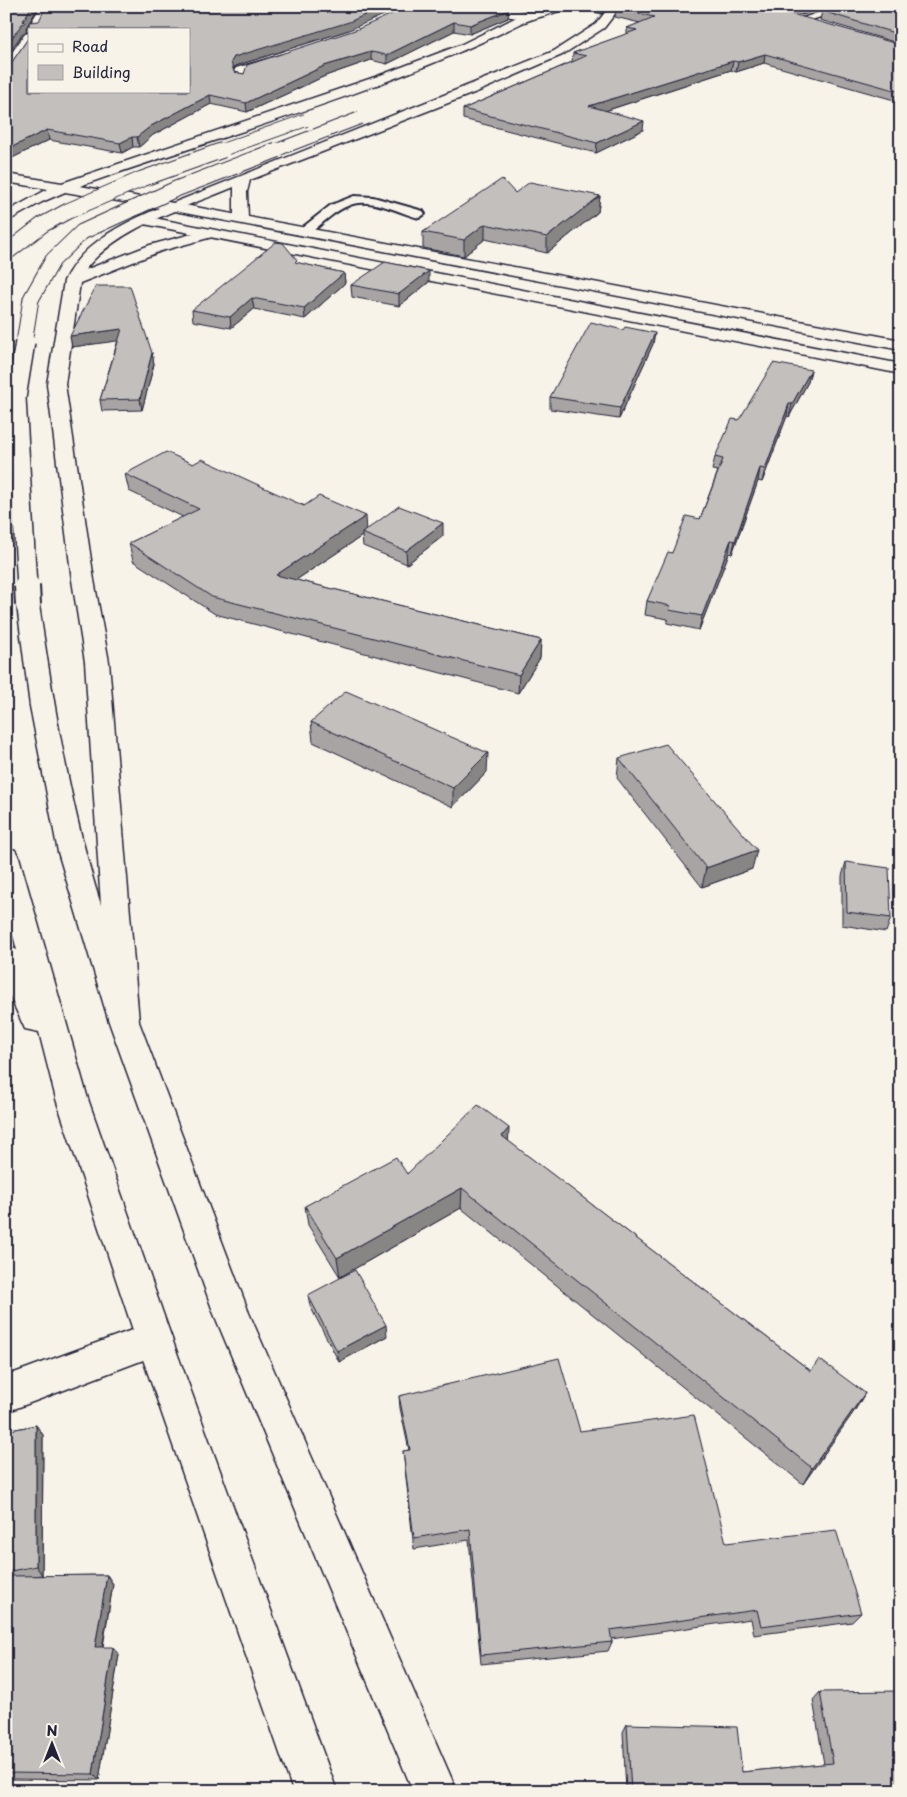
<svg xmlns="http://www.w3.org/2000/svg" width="907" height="1797" viewBox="0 0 907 1797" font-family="'Playpen Sans',sans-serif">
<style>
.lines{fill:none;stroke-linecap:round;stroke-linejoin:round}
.lane-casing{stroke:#22223b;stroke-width:4}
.street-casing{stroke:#22223b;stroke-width:3}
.secondary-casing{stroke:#22223b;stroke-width:3}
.primary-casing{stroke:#22223b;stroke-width:3}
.highway-casing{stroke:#22223b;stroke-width:3}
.lane{fill:#f7f3e8;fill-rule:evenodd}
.street{fill:#f7f3e8;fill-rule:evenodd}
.secondary{fill:#f7f3e8;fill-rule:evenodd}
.primary{fill:#f7f3e8;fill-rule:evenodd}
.highway{fill:#f7f3e8;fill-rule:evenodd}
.highway-bridge-far3-casing{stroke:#22223b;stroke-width:14;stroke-linecap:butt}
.highway-bridge-far2-casing{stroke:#22223b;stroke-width:17;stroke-linecap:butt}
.highway-bridge-far1-casing{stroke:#22223b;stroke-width:22;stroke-linecap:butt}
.highway-bridge-casing{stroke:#22223b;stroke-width:28;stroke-linecap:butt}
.highway-bridge-far3{stroke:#f7f3e8;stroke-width:12}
.highway-bridge-far2{stroke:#f7f3e8;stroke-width:15}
.highway-bridge-far1{stroke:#f7f3e8;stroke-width:19}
.highway-bridge{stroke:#f7f3e8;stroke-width:24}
.wall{fill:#a7a4a3;stroke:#22223b}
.shaded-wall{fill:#888684;stroke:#22223b}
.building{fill:#c2bfbd;stroke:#22223b}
</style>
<rect width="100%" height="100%" fill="#f7f3e8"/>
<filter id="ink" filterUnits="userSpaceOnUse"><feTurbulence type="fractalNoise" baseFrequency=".02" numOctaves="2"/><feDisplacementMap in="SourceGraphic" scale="10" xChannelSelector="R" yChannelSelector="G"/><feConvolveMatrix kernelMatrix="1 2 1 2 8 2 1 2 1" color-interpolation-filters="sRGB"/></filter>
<g filter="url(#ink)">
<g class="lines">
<defs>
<path id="lane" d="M354 196 373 197 423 211 425 214 419 218C399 213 371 197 350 205 335 210 322 224 309 234L304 235 298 231 331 205Z"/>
<g id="street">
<path d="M484 6C494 6 528 9 534 15 526 23 492 14 484 6Z"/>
<polygon points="838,6 855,6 802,23 797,20"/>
<polygon points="281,55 287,58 285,60 246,73 245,81 237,81 234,71 236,68"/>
<polygon points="154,1322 167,1327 172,1339 167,1351 6,1412 6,1376"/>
</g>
<g id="secondary">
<polygon points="41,6 51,6 39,29 29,29 29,31 27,29"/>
<polygon points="29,33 29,45 10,73 6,73 6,61 25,34"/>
</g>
<g id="primary">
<polygon points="174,203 901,340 901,350 169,210 167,207"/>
<polygon points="144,216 901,364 901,374 139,223 137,220 139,217"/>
</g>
<g id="highway">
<path d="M551 6H569C560 14 533 17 520 24 381 93 226 134 80 186L173 203 554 51 596 24 610 6H621L604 28 562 55 479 91 250 180 247 192 248 219 246 222 241 223 234 219V187C187 207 117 227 85 270L150 245 207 230 214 234 212 237 161 251 80 283 65 384 94 580 109 662 139 1022 249 1313 457 1791H413L214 1314 109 1022 58 852 30 706 17 605 20 600 28 598 36 600 39 605C54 706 70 808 101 905L85 662 72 580 47 384 64 281C82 243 122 224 159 208L65 192 42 202 6 222V212L48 189 6 182V174L62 183 378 76 460 45 525 13Z"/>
<polygon points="6,847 15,850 19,857 88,1099 172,1339 337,1791 293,1791 136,1339 56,1099 39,1032 25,1029 6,988 6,945 17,950 6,909"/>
</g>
</defs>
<use href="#lane" class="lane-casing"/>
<use href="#street" class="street-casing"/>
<use href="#secondary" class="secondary-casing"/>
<use href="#primary" class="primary-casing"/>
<use href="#highway" class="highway-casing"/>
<use href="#lane" class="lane"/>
<use href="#street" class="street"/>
<use href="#secondary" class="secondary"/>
<use href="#primary" class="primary"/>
<use href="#highway" class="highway"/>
<defs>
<g id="highway-bridge-far3">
<polyline points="219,151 306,120"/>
<polyline points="274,151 360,118"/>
</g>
<g id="highway-bridge-far2">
<polyline points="6,253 42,225 68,211 142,179 223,150"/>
<polyline points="24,343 31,299 53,260 82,232 176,189 277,150"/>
</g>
<polyline id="highway-bridge-far1" points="25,342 16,398 27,587"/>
<polyline id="highway-bridge" points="27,586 28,605"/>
</defs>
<use href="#highway-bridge-far3" class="highway-bridge-far3-casing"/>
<use href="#highway-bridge-far2" class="highway-bridge-far2-casing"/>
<use href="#highway-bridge-far1" class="highway-bridge-far1-casing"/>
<use href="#highway-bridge" class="highway-bridge-casing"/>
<use href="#highway-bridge-far3" class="highway-bridge-far3"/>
<use href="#highway-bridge-far2" class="highway-bridge-far2"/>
<use href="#highway-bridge-far1" class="highway-bridge-far1"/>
<use href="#highway-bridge" class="highway-bridge"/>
</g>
<g class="wall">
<polygon points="6,6 29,22 349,30 235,66 233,70 234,72 244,74 358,29 508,18 470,34 454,31 387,64 371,60 325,76 247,112 211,104 153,135 139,147 133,147 122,153 49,140 6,161 6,65 10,65 29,37 29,23 26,28 27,32 23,33 6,57"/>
<polygon points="500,6 538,6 528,10"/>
<polygon points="570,6 607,6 602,14"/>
<polygon points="767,6 831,6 802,15"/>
<polygon points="901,6 901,44 820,20 822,11"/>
<polygon points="616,8 901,45 901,102 764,63 736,72 731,70 605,111 643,130 596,153 463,119 463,109 572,62 573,53 627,34 627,28 640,23 615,17"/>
<polygon points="515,193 600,196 598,212 547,253 485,239 464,256 423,248 423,232"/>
<polygon points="298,263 344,273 345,283 305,319 254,309 231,328 193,321 192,310"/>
<polygon points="429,282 399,306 352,297 351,285"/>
<polygon points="96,286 152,353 154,364 142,410 102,411 100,400 118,340 72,347"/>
<polygon points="623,330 653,344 619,419 550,409 550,397"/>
<polygon points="811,370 808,382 789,417 787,416 762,482 758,481 732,554 729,553 699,630 667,623 668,619 645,615 647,601 672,553 700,519 718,471 712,470 715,457 739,420"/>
<polygon points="901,453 901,466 897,465"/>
<polygon points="193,464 367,529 443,536 407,564 363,546 362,536 296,580 541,640 540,658 518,693 215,614 133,561 129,543 183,517 129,491 125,474"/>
<polygon points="311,722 487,772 453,807 313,742"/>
<polygon points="619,758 752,869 702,887 617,778"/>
<polygon points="846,862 891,918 886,932 842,925 842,876"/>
<polygon points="508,1141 811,1371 865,1393 855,1410 803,1484 461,1208 340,1277 308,1225 305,1206"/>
<polygon points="308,1295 387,1336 339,1362 310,1306"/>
<polygon points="399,1396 580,1431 726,1543 861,1613 852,1622 754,1635 751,1619 611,1639 612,1642 608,1651 481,1664 469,1540 414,1549 403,1451 409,1450 400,1408"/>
<polygon points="36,1425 43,1435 42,1575 35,1576 107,1575 113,1584 103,1647 119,1654 99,1780 6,1779 6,1590 8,1582 6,1582 6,1431"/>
<polygon points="820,1692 901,1791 626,1791 623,1732 627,1724 742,1772 824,1764 813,1700"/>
</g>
<g class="shaded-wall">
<polygon points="32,6 39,6 26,28 27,32 23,33 6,57 6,46"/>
<polygon points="385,6 405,6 349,30 235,66 232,72 231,62 234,57"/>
<polygon points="528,6 538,6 528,10"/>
<polygon points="602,6 607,6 602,14"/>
<polygon points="804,6 831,6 802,15 803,7"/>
<polygon points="509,10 508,18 470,34 470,25"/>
<polygon points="454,22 454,31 387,64 387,55"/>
<polygon points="371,52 371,60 325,76 247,112 246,103 324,66"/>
<polygon points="765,54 764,63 736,72 738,62"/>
<polygon points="733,61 731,70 589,116 589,106"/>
<polygon points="210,95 211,104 153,135 139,147 137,137 151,126"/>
<polygon points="644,121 643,130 596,153 597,143"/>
<polygon points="47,130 49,140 6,161 6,150"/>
<polygon points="132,137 133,147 122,153 120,143"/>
<polygon points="600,196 598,212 547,253 547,237"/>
<polygon points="485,224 485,239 464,256 464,240"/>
<polygon points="429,271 429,282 399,306 399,294"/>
<polygon points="344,273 345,283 305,319 304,308"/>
<polygon points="252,298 254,309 231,328 230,317"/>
<polygon points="122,329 124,340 72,347 70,336"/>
<polygon points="655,333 653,344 619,419 620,408"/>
<polygon points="152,353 154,364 142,410 140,399"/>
<polygon points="811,370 808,382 789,417 792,404"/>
<polygon points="789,404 787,416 762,482 765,469"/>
<polygon points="760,468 758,481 732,554 735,541"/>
<polygon points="366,516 367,533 362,533 362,536 278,592 276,575"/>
<polygon points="443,523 443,536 407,564 406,551"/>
<polygon points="731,540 729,553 699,630 702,616"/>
<polygon points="541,640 540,658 518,693 519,675"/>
<polygon points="488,753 487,772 453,807 453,788"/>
<polygon points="757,850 752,869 702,887 706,868"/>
<polygon points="509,1128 508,1149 502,1136"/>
<polygon points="462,1188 461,1208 340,1277 337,1258"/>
<polygon points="386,1325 387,1336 339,1362 337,1351"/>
<polygon points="865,1393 855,1410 803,1484 812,1468"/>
<polygon points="36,1425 43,1435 42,1575 36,1566"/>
<polygon points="107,1575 113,1584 101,1654 95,1647"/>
<polygon points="113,1647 119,1654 99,1780 93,1774"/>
</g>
<g class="building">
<polygon points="6,6 32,6 23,21 25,23 22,24 6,46"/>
<polygon points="46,6 385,6 349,22 234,57 231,62 234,72 244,74 247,65 358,29 410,6 499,6 509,10 470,25 454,22 387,55 371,52 324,66 246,103 210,95 151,126 137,137 132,137 120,143 47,130 6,150 6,65 10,65 29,37 29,36 29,91 189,91 189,29 29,29 29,22 39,21"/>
<polygon points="617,6 764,6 901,45 901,92 765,54 738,62 733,61 589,106 644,121 597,143 463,109 586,56 573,53 637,30 627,28 654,17 616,8"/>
<polygon points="837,6 901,6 901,35 822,11"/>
<polygon points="502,179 515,193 530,182 600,196 547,237 485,224 464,240 423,232"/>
<polygon points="276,242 283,243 297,260 295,262 344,273 304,308 252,298 230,317 192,310"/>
<polygon points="385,262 429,271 399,294 351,285"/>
<polygon points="96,286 130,286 152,353 140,399 100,400 122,329 70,336"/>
<polygon points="591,322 623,330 625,327 655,333 620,408 550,397"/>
<polygon points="773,363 811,370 792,404 789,404 765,469 760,468 735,541 731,540 702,616 669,610 671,606 647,601 668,552 672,553 686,516 700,519 723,459 715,457 732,419 739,420"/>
<polygon points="166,452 193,464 202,459 304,506 319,496 366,516 276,575 541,640 519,675 212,597 129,543 199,509 125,474"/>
<polygon points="399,506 443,523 406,551 362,533"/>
<polygon points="346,691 488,753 453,788 311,722"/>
<polygon points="666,744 757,850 706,868 619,758"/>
<polygon points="846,862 889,868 891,918 847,912"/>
<polygon points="478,1105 509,1128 502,1136 811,1371 819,1359 865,1393 812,1468 462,1188 337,1258 305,1206 396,1157 407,1174"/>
<polygon points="355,1270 386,1325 337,1351 308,1295"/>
<polygon points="559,1358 580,1431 694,1415 726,1543 836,1530 861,1613 761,1626 757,1610 610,1630 612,1642 481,1655 470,1529 414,1538 403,1451 410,1450 399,1396"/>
<polygon points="36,1425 36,1566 6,1572 6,1431"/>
<polygon points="107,1575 95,1647 113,1647 93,1774 6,1773 6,1590 9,1576"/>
<polygon points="901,1691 901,1791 631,1791 627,1724 737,1727 742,1772 833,1763 820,1692"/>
</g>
</g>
<rect width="907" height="1797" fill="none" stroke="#f7f3e8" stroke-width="25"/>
<rect x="12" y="12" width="882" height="1772" fill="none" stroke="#22223b" stroke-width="2" filter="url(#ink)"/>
<rect x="28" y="28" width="162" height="65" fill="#f7f3e8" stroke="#a29fa3"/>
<rect x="38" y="44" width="25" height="8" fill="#f7f3e8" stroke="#a29fa3"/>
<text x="72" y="52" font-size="15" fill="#22223b">Road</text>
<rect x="38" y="65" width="25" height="15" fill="#c2bfbd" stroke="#a29fa3"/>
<text x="72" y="78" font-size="15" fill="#22223b">Building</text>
<g transform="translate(52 1744)" stroke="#f7f3e8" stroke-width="4" paint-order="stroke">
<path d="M0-4L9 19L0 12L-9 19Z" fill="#22223b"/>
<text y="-8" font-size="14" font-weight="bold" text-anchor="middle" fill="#22223b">N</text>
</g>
</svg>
